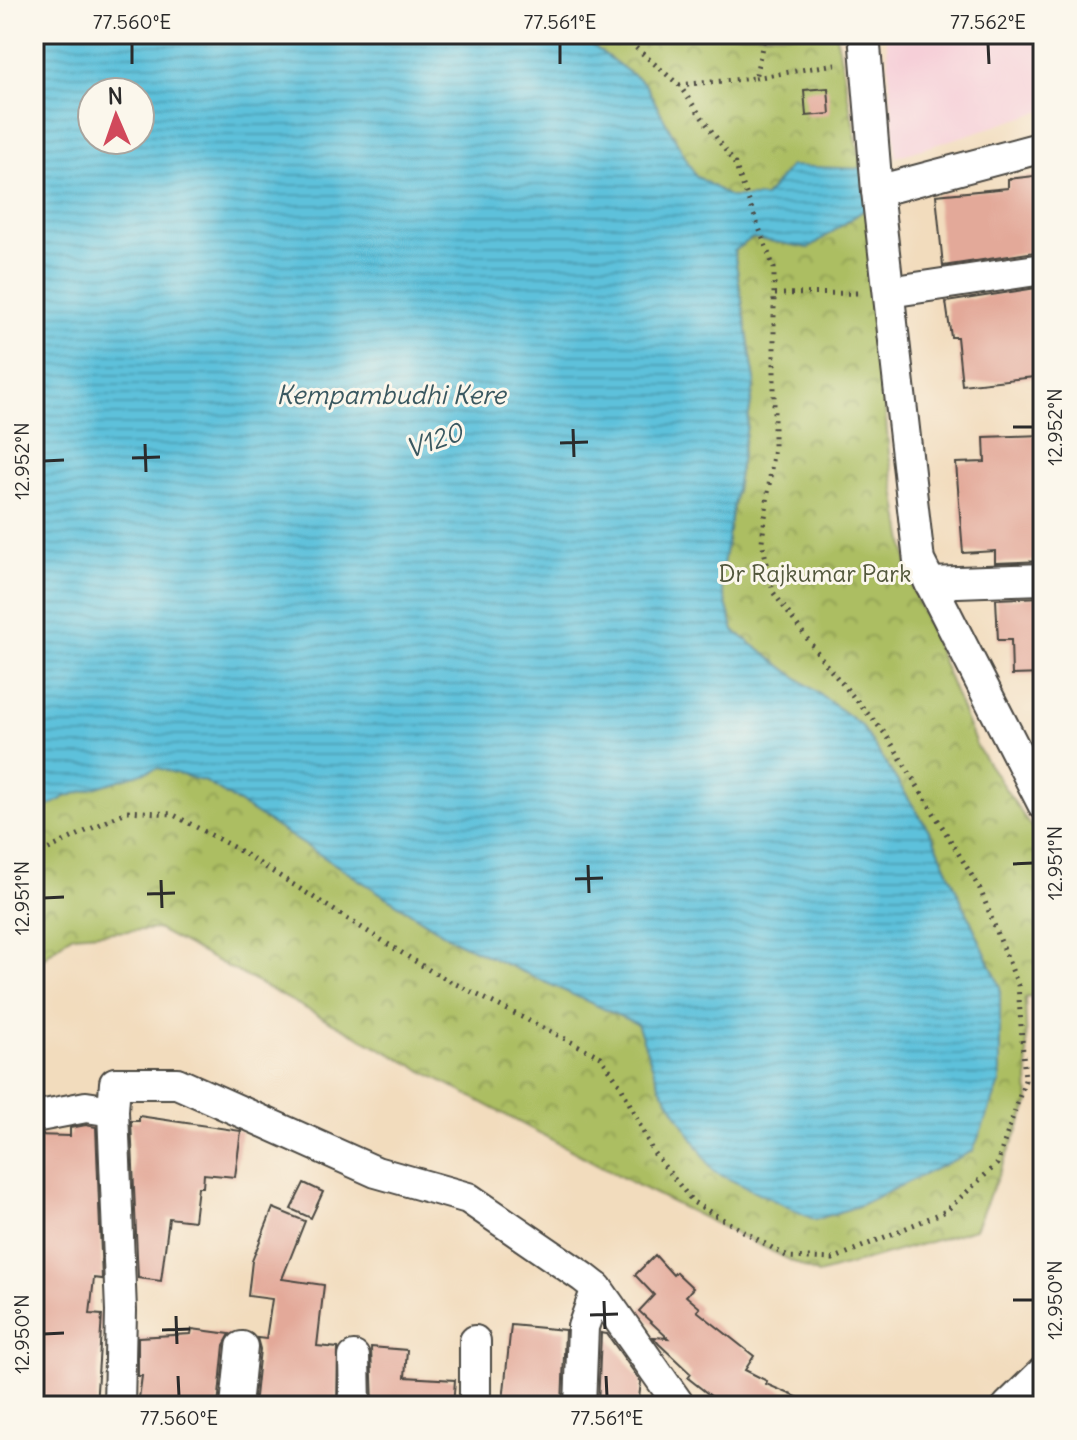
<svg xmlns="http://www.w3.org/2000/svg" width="1077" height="1440" viewBox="0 0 1077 1440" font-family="Delius,sans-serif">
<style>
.built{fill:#f6cfd8}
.park{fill:url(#park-crowns);stroke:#6c7446;stroke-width:2}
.water{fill:url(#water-rules);stroke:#447683;stroke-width:2;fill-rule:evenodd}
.building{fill:#e3a999}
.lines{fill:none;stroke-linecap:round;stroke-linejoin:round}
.minor-casing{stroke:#494641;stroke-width:34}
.path{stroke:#494641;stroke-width:5;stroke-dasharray:2 6;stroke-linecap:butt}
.minor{stroke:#fff;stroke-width:30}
.ticks{fill:none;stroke:#2b2b2b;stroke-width:3}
.labels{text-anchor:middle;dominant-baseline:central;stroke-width:6;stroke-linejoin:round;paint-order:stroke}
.park-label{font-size:24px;fill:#52573c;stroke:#fbf7ec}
.water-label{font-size:26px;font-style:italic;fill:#3a5860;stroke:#fbf7ec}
.neatline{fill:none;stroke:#2b2b2b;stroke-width:3}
.ticks-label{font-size:20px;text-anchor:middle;fill:#2b2b2b}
</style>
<defs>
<pattern id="park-crowns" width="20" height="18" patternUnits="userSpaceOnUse" patternTransform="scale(2)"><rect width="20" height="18" fill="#acbe62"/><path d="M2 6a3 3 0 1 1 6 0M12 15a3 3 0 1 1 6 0" fill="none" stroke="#8c9b51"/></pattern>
<pattern id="water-rules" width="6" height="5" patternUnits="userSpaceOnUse" patternTransform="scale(2)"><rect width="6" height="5" fill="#5dc1db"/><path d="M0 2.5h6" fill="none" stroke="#4d9db2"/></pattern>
</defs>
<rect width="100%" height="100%" fill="#fbf7ec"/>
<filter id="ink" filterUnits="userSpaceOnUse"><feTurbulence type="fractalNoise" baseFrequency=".0125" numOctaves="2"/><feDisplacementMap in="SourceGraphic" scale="16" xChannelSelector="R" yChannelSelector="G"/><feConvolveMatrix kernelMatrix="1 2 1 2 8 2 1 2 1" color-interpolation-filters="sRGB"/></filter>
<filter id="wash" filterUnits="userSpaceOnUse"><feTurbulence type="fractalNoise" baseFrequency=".006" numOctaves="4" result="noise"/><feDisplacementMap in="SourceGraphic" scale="32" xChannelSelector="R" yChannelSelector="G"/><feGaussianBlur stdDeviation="1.8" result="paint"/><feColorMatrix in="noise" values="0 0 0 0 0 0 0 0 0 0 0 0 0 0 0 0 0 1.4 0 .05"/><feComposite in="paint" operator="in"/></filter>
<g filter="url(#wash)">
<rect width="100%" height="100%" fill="#f2dcbd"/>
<polygon class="built" points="886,34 1043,34 1043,111 896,157"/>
<g class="park">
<polygon points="577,34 836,34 862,169 765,197 730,197 695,176 645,84"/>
<polygon points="867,208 889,454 911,584 977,747 1043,845 1043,994 1025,998 1029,1104 975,1229 818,1274 631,1182 157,929 71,935 34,966 34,815 65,797 158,767 206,782 457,942 638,1024 660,1087 815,1220 858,1206 972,1151 1000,1083 1000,986 932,835 861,725 734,631 720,582 755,380 734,251 752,238 809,248"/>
</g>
<path class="water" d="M34 34H577L645 84 695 175 730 197H765L790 166 862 169 867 208 809 248 752 238 734 251 755 380 720 582 734 631 861 725 932 835 1000 986V1083L973 1151 858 1206 815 1220 714 1172 660 1087 637 1024 457 942 206 782 158 768 65 797 34 815ZM92 92H140V140H92Z"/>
<g id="blocks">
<g class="building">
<polygon points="828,88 830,114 806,116 804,90"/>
<polygon points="1043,175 1042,251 943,266 936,195 1008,188 1008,179"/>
<polygon points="1043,287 1043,376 962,385 957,337 951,337 946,302"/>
<polygon points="1043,435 1043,561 995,563 995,551 963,553 956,463 985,462 984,437"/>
<polygon points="1043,597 1043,674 1012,675 1011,640 998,640 996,599"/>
<polygon points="139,1116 241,1131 235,1177 204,1174 203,1187 198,1187 194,1221 169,1218 161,1281 138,1278 131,1121 139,1121"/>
<polygon points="86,1125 96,1127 102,1279 94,1278 90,1314 102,1315 96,1406 34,1406 34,1135 70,1136 70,1128"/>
<polygon points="304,1183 323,1192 311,1218 291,1209"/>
<polygon points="273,1208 305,1221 282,1279 324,1285 317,1346 338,1348 337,1406 254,1406 260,1349 257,1338 266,1339 272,1299 248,1296 252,1261"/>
<polygon points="655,1255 673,1275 676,1272 693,1288 686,1296 700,1308 697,1311 754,1356 745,1370 767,1381 766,1384 818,1406 708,1406 712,1397 688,1378 691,1374 659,1344 653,1337 668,1338 639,1311 654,1295 635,1275"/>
<polygon points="511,1325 565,1330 562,1405 503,1401"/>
<polygon points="192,1329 230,1334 224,1345 218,1406 138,1406 142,1376 138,1376 138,1337 191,1334"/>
<polygon points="601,1333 607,1334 641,1382 638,1406 598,1406"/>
<polygon points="371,1347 407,1350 405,1377 455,1380 453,1406 373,1406"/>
</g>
</g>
</g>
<g filter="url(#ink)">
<use href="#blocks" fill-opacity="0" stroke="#494641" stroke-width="2"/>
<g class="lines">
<defs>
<g id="minor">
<polyline points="864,34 877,191 919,561 1043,804"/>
<polyline points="877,191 1043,147"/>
<polyline points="889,292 1043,269"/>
<polyline points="930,583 1043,579"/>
<polyline points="34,1117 86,1107 113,1111"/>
<polyline points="597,1288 680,1406"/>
<polyline points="354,1357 355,1406"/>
<polyline points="119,1406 121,1311 113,1111 115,1083 177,1083 376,1172 468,1198 583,1277 597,1288 583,1327 580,1406"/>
<polyline points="236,1406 242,1347"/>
<polyline points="475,1406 475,1341"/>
<polyline points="1008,1406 1043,1372"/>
</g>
</defs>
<use href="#minor" class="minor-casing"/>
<g class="path">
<polyline points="632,44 643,34"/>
<polyline points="755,78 841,63"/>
<polyline points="679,85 755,78 765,34"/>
<polyline points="775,294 862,293"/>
<polyline points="34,856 128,811 172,814 235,848 434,973 601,1057 621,1086 653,1152 693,1202 788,1257 833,1259 946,1211 997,1164 1025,1080 1018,985 980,889 887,736 828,667 773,592 762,541 774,446 774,268 735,164 679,85 620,34"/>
</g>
<use href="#minor" class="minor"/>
</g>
</g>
<path class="ticks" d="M132 44V64M560 44V64M988 44 989 64M1013 427H1033M573 429 574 457M560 443 588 442M145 444 146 472M132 458 160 457M44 461 64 460M1013 864 1033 863M588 865 589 893M575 879 603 878M161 880 162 908M147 894 175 893M44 898 64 897M1013 1300H1033M604 1301 605 1329M590 1315 618 1314M176 1316 177 1344M162 1330 190 1329M44 1334 64 1333M178 1376 179 1396M606 1376 607 1396"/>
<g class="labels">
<g class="park-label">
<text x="815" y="573">Dr Rajkumar Park</text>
</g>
<g class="water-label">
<text x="391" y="394">Kempambudhi Kere</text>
<text transform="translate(434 440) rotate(-19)">V120</text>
</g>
</g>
<rect width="1077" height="1440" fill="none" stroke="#fbf7ec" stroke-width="88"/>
<g transform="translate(116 116) rotate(358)"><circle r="38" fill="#fbf7ec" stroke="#a8a59f" stroke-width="2"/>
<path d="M0-6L14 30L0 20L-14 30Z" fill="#d1495b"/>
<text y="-12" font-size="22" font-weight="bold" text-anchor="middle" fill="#2b2b2b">N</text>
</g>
<rect x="44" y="44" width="989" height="1352" class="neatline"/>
<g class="ticks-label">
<text x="132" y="29">77.560°E</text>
<text x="560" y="29">77.561°E</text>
<text x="988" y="29">77.562°E</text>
<text transform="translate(1055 427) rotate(-90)" y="7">12.952°N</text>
<text transform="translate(22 461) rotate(-90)" y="7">12.952°N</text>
<text transform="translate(1055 863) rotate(-90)" y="7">12.951°N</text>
<text transform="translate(22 898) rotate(-90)" y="7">12.951°N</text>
<text transform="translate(1055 1300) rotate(-90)" y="7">12.950°N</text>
<text transform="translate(22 1334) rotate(-90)" y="7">12.950°N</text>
<text x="179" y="1425">77.560°E</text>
<text x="607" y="1425">77.561°E</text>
</g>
</svg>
